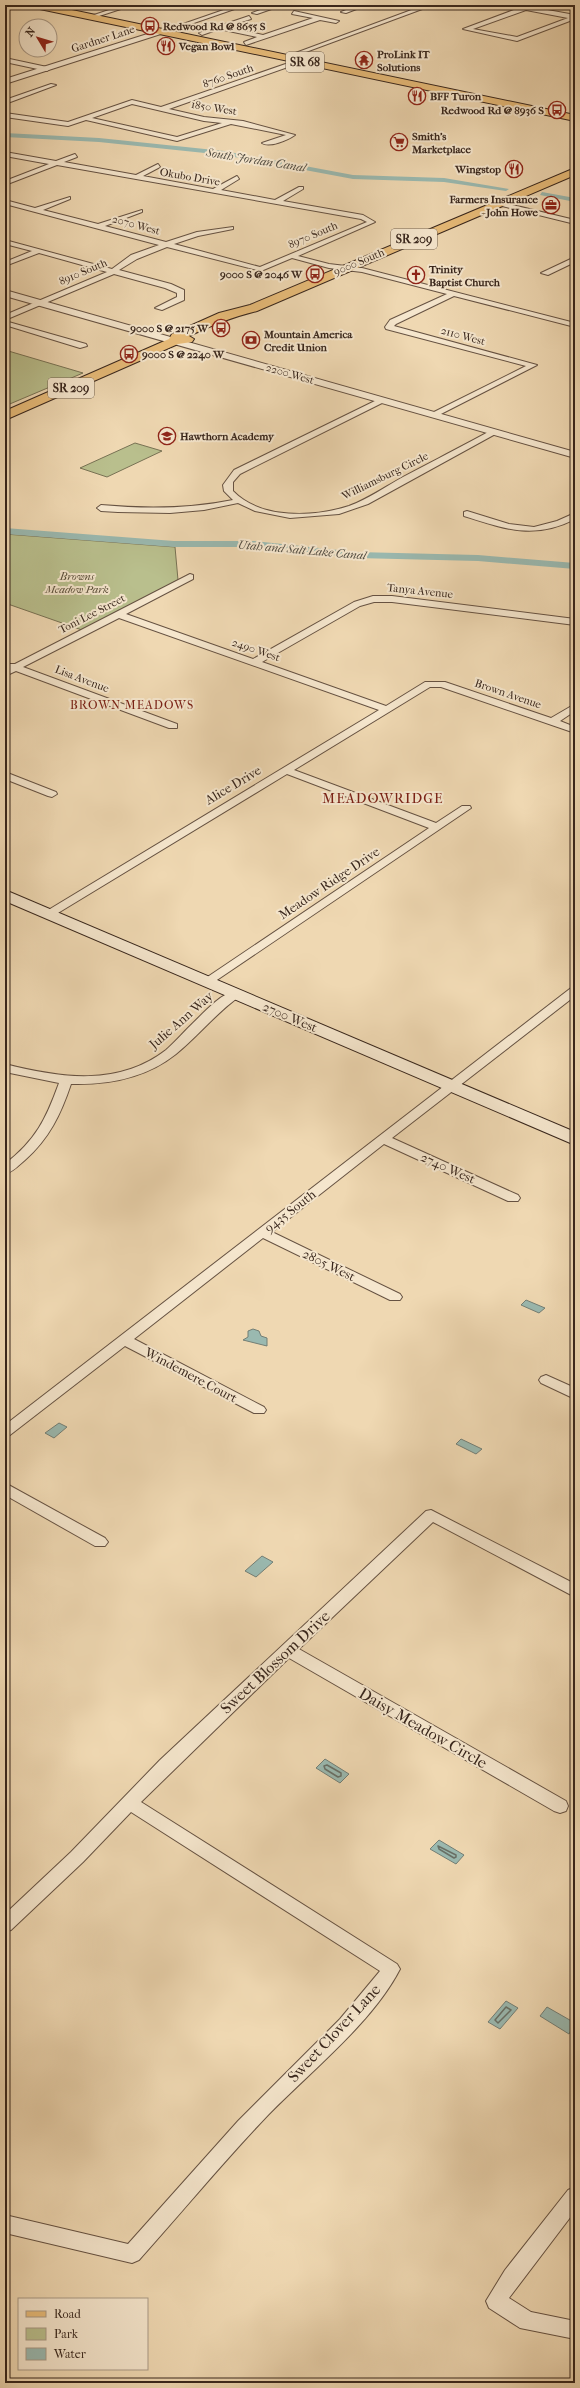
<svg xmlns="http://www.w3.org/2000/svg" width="580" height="2388" viewBox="0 0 580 2388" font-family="'IM FELL French Canon',serif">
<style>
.green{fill:#b9bf8d;stroke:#787254}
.water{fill:#9ab9b0;stroke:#737e75}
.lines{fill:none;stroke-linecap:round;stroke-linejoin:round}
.shore{stroke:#697066;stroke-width:1.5}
.canal{fill:#9ab9b0;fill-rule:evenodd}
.minor-casing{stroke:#665242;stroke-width:2}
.tertiary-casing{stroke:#665242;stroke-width:2}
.secondary-casing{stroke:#38261c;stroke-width:2}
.primary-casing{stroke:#38261c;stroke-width:2}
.minor{fill:#f5e6cd;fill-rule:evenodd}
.tertiary{fill:#f5e6cd;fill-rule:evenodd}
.secondary{fill:#f5e6cd;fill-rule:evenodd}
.primary{fill:#e8bc79;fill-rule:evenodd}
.labels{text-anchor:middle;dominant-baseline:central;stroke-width:4;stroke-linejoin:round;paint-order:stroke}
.far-poi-label{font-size:11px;font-weight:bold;fill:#38261c;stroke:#f5e6cd;text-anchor:start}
.far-street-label{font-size:11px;fill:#38261c;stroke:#f5e6cd}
.far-park-label{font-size:11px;font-style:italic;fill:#584c38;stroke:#f5e6cd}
.shield{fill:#f5e6cd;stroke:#716051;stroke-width:1}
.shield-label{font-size:12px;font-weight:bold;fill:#38261c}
.far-water-label{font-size:12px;font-style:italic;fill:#504b41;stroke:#f5e6cd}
.far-neighbourhood-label{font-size:12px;letter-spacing:1px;fill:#7a1f14;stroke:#f5e6cd}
.street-label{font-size:13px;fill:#38261c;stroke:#f5e6cd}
.neighbourhood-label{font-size:14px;letter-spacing:1px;fill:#7a1f14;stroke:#f5e6cd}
.near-street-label{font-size:16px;fill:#38261c;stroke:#f5e6cd}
</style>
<rect width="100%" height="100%" fill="#efd8b2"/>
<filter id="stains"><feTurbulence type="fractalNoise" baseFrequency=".005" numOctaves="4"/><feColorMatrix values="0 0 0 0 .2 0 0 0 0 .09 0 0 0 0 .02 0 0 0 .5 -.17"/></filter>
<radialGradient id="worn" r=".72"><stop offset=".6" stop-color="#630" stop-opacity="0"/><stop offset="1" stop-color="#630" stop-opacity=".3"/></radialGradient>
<g class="green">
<polygon points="5,350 83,373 5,406"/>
<polygon points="135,443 162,451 107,477 80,468"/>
<polygon points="5,534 175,547 178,580 82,630 5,603"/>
</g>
<g class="water">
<polygon points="526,1300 545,1308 539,1313 521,1305"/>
<polygon points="253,1329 259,1331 261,1336 267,1338 267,1346 243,1340 248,1337 248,1331"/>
<polygon points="59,1423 67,1427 54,1438 45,1433"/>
<polygon points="461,1439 482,1449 476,1454 456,1444"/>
<polygon points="262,1556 273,1562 256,1577 245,1571"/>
<polygon points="325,1759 349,1774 340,1783 316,1768"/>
<polygon points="439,1840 464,1855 456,1864 430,1849"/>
<polygon points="506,2001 518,2008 500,2029 488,2022"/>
<polygon points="547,2007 575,2023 569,2034 540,2016"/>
</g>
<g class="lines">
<g class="shore">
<polygon points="327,1765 341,1773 341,1776 338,1777 325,1769 324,1766"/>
<polygon points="438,1846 456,1855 456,1857 454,1858 439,1849"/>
<polygon points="506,2007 511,2010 498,2023 495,2020"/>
</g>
<g class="canal">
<polygon points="5,133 99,138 224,151 353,175 444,178 509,189 506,191 444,182 353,179 224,155 99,142 5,137"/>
<polygon points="542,192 575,198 575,202 540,195"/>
<polygon points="5,528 174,541 254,541 357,552 478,555 575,563 575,569 478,561 357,558 254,547 174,547 5,534"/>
</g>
<defs>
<g id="minor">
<polygon points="13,5 22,5 5,11 5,7"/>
<polygon points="124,5 133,5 93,18 88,17"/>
<polygon points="238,5 246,5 165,33 160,32"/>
<polygon points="274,5 283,5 257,14 252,13"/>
<polygon points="359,5 367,5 346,13 341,12"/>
<polygon points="425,5 433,5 287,59 282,58"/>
<path d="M508 5H520L575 15V19L517 41 463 29 519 8ZM526 10 568 18 517 37 473 29Z"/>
<polygon points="294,11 339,21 336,23 320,20 246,45 244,42 257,37 219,29 202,35 199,33 249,16 251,19 226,27 263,35 313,18 292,14"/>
<polygon points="5,58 47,67 50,69 47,71 5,62"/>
<path d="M300 59 302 62 169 109 204 117 243 121 295 135C288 140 269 148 262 143L286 135 231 124 177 141 86 120 68 126 5 117V113L68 122 132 100 161 107ZM132 104 204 121 222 123 177 137 92 118Z"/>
<polygon points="51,84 56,85 5,104 5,100"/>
<polygon points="5,152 56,161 75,154 77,157 64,162 136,175 158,164 160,167 143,176 213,189 237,176 239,179 221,190 275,200 299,187 303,187 303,189 283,201 363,215 375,222 298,256 329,264 362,268 575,323 575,327 454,296 396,324 394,326 537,365 435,417 431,415 432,413 526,366 386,329 385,327 390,320 447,294 362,272 329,268 292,258 261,271 167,247 137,259 119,270 171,284 184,290 184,300 162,310 155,308 177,297 177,293 165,288 114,274 5,320 5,315 107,272 39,253 5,266 5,262 32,251 5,244 5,240 112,269 131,255 159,245 5,204 5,200 35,208 70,197 70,199 43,210 98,224 142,210 142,212 105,226 166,242 197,232 233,227 233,229 198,236 174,244 260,267 367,222 361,219 57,165 5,185 5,181 49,164 5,156"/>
<polygon points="496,201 575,220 575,224 494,204 493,203"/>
<polygon points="575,257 575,262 548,275 541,273"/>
<polygon points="5,321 86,344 87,346 80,348 5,325"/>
<path d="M381 398H384V402L240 474 233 482V491C261 520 314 517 349 506 368 499 385 487 403 477 433 461 463 446 492 430L499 432 368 504 339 514 290 518 255 511 238 503 204 510 170 513 118 512 101 511 97 508 101 505C146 509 189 509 233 500L224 491 223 485 234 470Z"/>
<path d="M467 511 509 524 534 527 557 521 575 513V519C534 540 505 529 464 516V512Z"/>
<polygon points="190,574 193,575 193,579 126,614 253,659 354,602 373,596 392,596 575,619 575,625 392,602 374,602 360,606 262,662 386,706 425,682 445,682 551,718 575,704 575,711 560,721 575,727 575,733 441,687 430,687 294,770 436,823 462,806 470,806 471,808 211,984 203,984 201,982 203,980 429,828 287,774 53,916 45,916 43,914 45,912 379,710 119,618 23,667 177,724 177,728 169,728 16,671 5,676 8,664 15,664"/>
<polygon points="5,772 56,792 57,794 52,797 48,796 5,779"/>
<polygon points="575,986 575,996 392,1138 518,1195 520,1198 518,1201 508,1201 384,1144 272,1232 400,1294 402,1297 400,1300 390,1300 263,1238 134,1339 264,1407 266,1410 264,1413 254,1413 125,1346 10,1435 5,1437 5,1425 571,988"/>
<path d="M236 990 240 992 242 994 240 996C216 1013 198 1036 176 1054 146 1078 109 1085 71 1084 61 1114 49 1139 25 1160 19 1165 13 1172 5 1174V1164C36 1140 46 1119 59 1083L5 1072V1064C60 1078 118 1087 166 1050 174 1043 181 1035 188 1028 201 1016 218 995 236 990Z"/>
<polygon points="546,1375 575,1388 575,1399 541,1383 539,1380 541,1377"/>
<polygon points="5,1483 105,1538 108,1542 105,1546 95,1546 5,1495"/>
<path d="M431 1510 575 1584V1597L433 1522 299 1649 566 1801 568 1806 566 1811 560 1813 554 1811 289 1658 141 1802 397 1964 400 1969C373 2022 310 2072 268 2115 223 2162 182 2212 139 2260L132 2263 5 2233V2215L128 2244 238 2121 340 2019 380 1971 131 1812 83 1862 11 1930 5 1932V1914L71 1852 160 1760 426 1511Z"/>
<polygon points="575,2187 575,2211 509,2298 531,2312 575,2321 575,2339 520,2328 489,2308 486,2301 505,2270 568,2190"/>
</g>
<g id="tertiary">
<polygon points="160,30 167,32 5,84 5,79"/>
<polygon points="5,290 575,452 575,458 5,296"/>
</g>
<polygon id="secondary" points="5,890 575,1132 575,1145 5,901"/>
<g id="primary">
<polygon points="31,5 48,5 575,115 575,121 35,8"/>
<path d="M575 168V175L257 311C233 317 212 325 189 336L194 339 192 342 178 344 5 420V411L169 339 172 334 219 313 250 305Z"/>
</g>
</defs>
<use href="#minor" class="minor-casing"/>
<use href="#tertiary" class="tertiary-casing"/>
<use href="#secondary" class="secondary-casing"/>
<use href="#primary" class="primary-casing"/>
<use href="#minor" class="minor"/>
<use href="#tertiary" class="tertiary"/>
<use href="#secondary" class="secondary"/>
<use href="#primary" class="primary"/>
</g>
<defs>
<symbol id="bus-ring" viewBox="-11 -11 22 22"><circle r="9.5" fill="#f5e6cd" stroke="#8f2418" stroke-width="1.5"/><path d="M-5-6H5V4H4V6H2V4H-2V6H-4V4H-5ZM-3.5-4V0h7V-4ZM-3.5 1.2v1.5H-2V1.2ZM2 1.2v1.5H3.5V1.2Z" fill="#8f2418"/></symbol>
<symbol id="restaurant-ring" viewBox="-11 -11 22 22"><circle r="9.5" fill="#f5e6cd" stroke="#8f2418" stroke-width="1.5"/><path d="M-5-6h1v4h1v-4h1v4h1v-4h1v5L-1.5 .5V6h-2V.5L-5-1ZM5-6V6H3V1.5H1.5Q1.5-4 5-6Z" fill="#8f2418"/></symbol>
<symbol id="temple-ring" viewBox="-11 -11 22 22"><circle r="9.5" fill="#f5e6cd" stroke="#8f2418" stroke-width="1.5"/><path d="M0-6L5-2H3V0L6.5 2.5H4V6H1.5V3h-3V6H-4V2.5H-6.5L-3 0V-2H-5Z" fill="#8f2418"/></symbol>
<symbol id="supermarket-ring" viewBox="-11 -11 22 22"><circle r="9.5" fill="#f5e6cd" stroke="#8f2418" stroke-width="1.5"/><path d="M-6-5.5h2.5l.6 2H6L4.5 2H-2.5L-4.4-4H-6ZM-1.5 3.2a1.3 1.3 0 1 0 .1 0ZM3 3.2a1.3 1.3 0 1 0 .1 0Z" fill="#8f2418"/></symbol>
<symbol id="office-ring" viewBox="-11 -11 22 22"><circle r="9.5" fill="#f5e6cd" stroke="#8f2418" stroke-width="1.5"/><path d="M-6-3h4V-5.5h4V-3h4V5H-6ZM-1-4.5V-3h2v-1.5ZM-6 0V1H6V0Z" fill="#8f2418"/></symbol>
<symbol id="church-ring" viewBox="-11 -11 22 22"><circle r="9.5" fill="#f5e6cd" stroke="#8f2418" stroke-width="1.5"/><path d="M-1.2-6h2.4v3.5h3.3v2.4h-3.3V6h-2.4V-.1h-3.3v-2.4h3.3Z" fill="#8f2418"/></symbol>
<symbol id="bank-ring" viewBox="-11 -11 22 22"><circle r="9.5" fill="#f5e6cd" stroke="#8f2418" stroke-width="1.5"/><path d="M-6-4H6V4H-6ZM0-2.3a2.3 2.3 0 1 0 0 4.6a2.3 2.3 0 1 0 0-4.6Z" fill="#8f2418"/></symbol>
<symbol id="school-ring" viewBox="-11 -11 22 22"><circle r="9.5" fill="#f5e6cd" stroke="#8f2418" stroke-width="1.5"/><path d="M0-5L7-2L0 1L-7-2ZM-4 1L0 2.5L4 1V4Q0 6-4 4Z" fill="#8f2418"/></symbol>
</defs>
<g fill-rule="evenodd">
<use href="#bus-ring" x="140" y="16" width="20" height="20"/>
<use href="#restaurant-ring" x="156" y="36" width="20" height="20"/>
<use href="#temple-ring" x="354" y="50" width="20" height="20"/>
<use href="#restaurant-ring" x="407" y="86" width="20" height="20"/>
<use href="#bus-ring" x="547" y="100" width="20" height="20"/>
<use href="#supermarket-ring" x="389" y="132" width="20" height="20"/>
<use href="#restaurant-ring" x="504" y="159" width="20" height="20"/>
<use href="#office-ring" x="541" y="195" width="20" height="20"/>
<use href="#bus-ring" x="305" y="264" width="20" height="20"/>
<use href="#church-ring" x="406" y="265" width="20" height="20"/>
<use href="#bus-ring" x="211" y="318" width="20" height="20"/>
<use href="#bank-ring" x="241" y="330" width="20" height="20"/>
<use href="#bus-ring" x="119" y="344" width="20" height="20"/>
<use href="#school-ring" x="157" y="426" width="20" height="20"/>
</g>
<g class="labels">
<g class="far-poi-label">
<text x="163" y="26">Redwood Rd @ 8655 S</text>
<text x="179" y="46">Vegan Bowl</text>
<text x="377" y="54">ProLink IT<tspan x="377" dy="13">Solutions</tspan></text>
<text x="430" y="96">BFF Turon</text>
<text x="544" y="110" text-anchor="end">Redwood Rd @ 8936 S</text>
<text x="412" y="136">Smith's<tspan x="412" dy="13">Marketplace</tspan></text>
<text x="501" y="169" text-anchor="end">Wingstop</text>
<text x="538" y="199" text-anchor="end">Farmers Insurance<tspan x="538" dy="13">- John Howe</tspan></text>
<text x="429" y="269">Trinity<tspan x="429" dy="13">Baptist Church</tspan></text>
<text x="302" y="274" text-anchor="end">9000 S @ 2046 W</text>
<text x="208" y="328" text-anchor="end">9000 S @ 2175 W</text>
<text x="264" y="334">Mountain America<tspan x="264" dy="13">Credit Union</tspan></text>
<text x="142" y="354">9000 S @ 2240 W</text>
<text x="180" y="436">Hawthorn Academy</text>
</g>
<g class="far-street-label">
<text transform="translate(103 39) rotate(-18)">Gardner Lane</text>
<text transform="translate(228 76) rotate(-19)">8760 South</text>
<text transform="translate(214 108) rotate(9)">1850 West</text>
<text transform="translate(190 177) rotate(10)">Okubo Drive</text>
<text transform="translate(136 225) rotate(15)">2070 West</text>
<text transform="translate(313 235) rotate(-23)">8970 South</text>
<text transform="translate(359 262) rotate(-23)">9000 South</text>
<text transform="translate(83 272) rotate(-23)">8910 South</text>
<text transform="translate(463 336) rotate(15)">2110 West</text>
<text transform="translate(290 374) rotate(16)">2200 West</text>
<text transform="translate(385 476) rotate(-26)">Williamsburg Circle</text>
<text transform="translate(420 591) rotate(6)">Tanya Avenue</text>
<text transform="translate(92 614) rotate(-27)">Toni Lee Street</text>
<text transform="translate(256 650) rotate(19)">2490 West</text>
<text transform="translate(82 679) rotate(21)">Lisa Avenue</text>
<text transform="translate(508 694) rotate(19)">Brown Avenue</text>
</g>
<g class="far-park-label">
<text x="77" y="576">Browns<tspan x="77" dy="13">Meadow Park</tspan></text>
</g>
<g class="shield">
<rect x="286" y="52" width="38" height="20" rx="3"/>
<rect x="391" y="229" width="46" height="20" rx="3"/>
<rect x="48" y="378" width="46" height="20" rx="3"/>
</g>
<g class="shield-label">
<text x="305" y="62">SR 68</text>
<text x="414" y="239">SR 209</text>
<text x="71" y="388">SR 209</text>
</g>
<g class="far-water-label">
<text transform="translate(256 160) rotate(9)">South Jordan Canal</text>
<text transform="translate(302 550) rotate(5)">Utah and Salt Lake Canal</text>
</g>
<g class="far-neighbourhood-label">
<text x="132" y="705">BROWN MEADOWS</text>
</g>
<g class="street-label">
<text transform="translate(233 785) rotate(-31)">Alice Drive</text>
<text transform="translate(329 883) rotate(-34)">Meadow Ridge Drive</text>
<text transform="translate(290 1017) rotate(23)">2700 West</text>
<text transform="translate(181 1020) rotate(-41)">Julie Ann Way</text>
<text transform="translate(448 1168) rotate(24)">2740 West</text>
<text transform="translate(290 1211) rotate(-38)">9435 South</text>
<text transform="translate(329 1265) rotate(26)">2805 West</text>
<text transform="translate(191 1375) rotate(28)">Windemere Court</text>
</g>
<g class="neighbourhood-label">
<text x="383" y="798">MEADOWRIDGE</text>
</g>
<g class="near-street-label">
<text transform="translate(275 1662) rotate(-43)">Sweet Blossom Drive</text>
<text transform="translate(423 1728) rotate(30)">Daisy Meadow Circle</text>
<text transform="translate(334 2033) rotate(-47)">Sweet Clover Lane</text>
</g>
</g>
<rect width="580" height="2388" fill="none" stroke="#efd8b2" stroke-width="20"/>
<rect x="6" y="6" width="568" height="2376" fill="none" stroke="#38261c" stroke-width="2"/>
<rect x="10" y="10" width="560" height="2368" fill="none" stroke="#38261c"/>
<rect x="18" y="2298" width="130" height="72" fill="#f5e6cd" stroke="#a99986"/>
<rect x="26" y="2311" width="20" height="6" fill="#e8bc79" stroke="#a99986"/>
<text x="54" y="2318" font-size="12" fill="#38261c">Road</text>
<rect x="26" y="2328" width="20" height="12" fill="#b9bf8d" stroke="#a99986"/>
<text x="54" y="2338" font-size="12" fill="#38261c">Park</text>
<rect x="26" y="2348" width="20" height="12" fill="#9ab9b0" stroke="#a99986"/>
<text x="54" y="2358" font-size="12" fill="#38261c">Water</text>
<g transform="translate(38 38) rotate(308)"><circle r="19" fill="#f5e6cd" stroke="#a99986"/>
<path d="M0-3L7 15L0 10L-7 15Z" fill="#8f2418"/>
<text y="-6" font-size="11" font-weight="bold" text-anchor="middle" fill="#38261c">N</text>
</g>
<rect width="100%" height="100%" filter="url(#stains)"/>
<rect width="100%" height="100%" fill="url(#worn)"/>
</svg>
